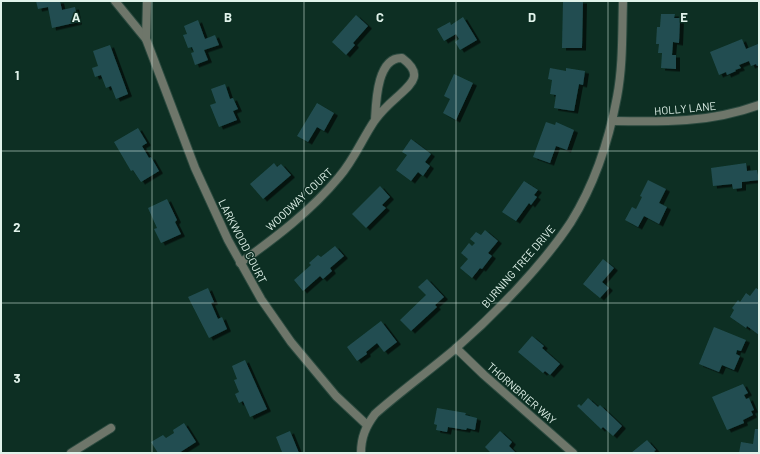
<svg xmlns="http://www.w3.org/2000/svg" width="760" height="454" viewBox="0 0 760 454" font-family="Barlow,sans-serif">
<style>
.building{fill:#224e51;filter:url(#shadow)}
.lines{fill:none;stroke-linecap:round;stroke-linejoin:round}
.minor-casing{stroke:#2b4a3f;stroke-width:10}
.minor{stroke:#6e766a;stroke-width:8}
.grid{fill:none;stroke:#e0f2ea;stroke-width:1;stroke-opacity:0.55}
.labels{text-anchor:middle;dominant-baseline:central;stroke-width:3;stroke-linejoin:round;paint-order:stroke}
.street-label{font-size:11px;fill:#e0f2ea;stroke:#0d2f23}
.grid-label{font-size:13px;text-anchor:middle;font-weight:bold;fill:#e0f2ea;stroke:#0d2f23;stroke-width:3;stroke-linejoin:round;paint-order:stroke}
</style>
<defs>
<filter id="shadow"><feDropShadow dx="4" dy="2.5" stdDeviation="0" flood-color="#0009"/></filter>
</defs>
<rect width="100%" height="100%" fill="#0d2f23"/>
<g class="building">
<polygon points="36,1 60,1 62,10 75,7 78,22 52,28 48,7 38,9"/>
<polygon points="563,1 583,1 582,48 562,48"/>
<polygon points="661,14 675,14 674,18 680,18 679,43 673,42 672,55 676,55 676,69 661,68 662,53 658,53 659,44 656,44 657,27 660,27"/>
<polygon points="356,15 368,26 353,43 355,45 346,55 332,42"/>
<polygon points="463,17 477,40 460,50 455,42 459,39 456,34 444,41 437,29 450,22 451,25"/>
<polygon points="198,20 205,39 215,35 219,45 204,50 208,60 195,65 191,53 194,52 192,47 188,48 183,35 187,34 184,26"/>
<polygon points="742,39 746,49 758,44 759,65 757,66 756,64 751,66 749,61 739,65 741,68 735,70 736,71 727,75 726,72 719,75 710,52"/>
<polygon points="110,45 128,94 116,99 111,86 106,88 101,75 95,77 92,68 98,66 93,51"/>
<polygon points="550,68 566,71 566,68 585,71 583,85 579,84 574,111 554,108 556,95 550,94 552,80 548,79"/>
<polygon points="454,74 473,83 456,120 443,113 450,99 444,96"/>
<polygon points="225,84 230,99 233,98 238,109 233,111 237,120 219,127 210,105 216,103 211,89"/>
<polygon points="317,103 334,113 324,131 317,127 308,142 297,136"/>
<polygon points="546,122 555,125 556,122 574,130 567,150 556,146 550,163 533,157"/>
<polygon points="138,128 147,143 142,146 149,158 151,157 159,171 141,182 133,170 131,171 114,142"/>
<polygon points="411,139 431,154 425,162 430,166 423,176 418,172 411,181 396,170 407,155 402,152"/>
<polygon points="274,163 277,167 281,164 291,175 263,199 250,184"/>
<polygon points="746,163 747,171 757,170 759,180 742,182 742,188 733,189 732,184 713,186 711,168"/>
<polygon points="648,180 666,189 659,203 667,207 659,224 644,216 638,227 625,220 632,207 636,209 642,197 640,196"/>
<polygon points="524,181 538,190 534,195 537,197 531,205 529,203 516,221 502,212"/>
<polygon points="380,186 390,197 382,205 386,208 366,228 352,214"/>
<polygon points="167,199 177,220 175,222 181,234 161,243 154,229 157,228 148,208"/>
<polygon points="485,230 498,241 488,253 492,256 482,269 480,268 472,278 460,268 468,259 461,253 469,243 472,246 475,243 470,239 476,232 481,235"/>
<polygon points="335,246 344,256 330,268 332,271 323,279 320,276 303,291 294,280 311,265 309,263 318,255 321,257"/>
<polygon points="603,259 614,268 602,282 609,288 600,298 583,284"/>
<polygon points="427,279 444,297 435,305 437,307 411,331 400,320 426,295 418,287"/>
<polygon points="208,288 214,302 211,303 218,319 222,317 227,329 209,338 188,297"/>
<polygon points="756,288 759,290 759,335 747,326 746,328 730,317 734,310 732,308 738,300 740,302 746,293 750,296"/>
<polygon points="381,321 397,342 384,352 377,343 366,352 367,354 357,361 347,347"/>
<polygon points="714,327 746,340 741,351 737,350 736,354 740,356 734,370 722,365 719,372 699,364"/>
<polygon points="532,336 544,346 542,348 560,364 550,375 545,371 543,373 518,352"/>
<polygon points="245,360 267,409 250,417 243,401 239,403 235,394 239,392 234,380 237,379 232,366"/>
<polygon points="743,384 748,393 744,395 746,399 749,398 754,410 751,411 753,415 743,420 744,423 727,430 712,397"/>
<polygon points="588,398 598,407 600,405 622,426 613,436 603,427 601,429 577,406 579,404 581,406"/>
<polygon points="437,408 466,413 465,415 477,418 475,430 467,428 466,430 448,427 447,432 436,430 437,425 434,424"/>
<polygon points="184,423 196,442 179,453 158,453 151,442 163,435 166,438 174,433 173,430"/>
<polygon points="755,429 759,429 759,453 739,453 741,442 753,444"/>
<polygon points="290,431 299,453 279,453 282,452 276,437"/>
<polygon points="500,431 512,442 509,446 516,453 491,453 485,447"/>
<polygon points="647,440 656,450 654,451 656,453 631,453"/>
</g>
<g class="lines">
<defs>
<g id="minor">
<polyline points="115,1 146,39"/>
<polyline points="147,1 146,39 195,168 228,240 261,299 291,342 336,396 367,425"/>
<path d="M612 121C664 122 709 123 759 105"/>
<path d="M240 263C275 238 311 211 339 177 354 160 362 139 375 120 381 112 388 105 396 98 411 84 425 75 402 58 377 57 376 102 375 120"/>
<polyline points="456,348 484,375 573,453"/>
<polyline points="71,453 111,428"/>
<path d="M361 453C361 437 366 426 375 414 401 391 429 371 455 349 495 314 542 266 571 222 594 185 609 140 617 97 623 66 622 33 623 1"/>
</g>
</defs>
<use href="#minor" class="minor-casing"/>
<use href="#minor" class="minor"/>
</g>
<path class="grid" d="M152 1V453M304 1V453M456 1V453M608 1V453M1 151H759M1 303H759"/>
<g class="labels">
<g class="street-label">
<text transform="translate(685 108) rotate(-5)">HOLLY LANE</text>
<text transform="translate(299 199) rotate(-43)">WOODWAY COURT</text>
<text transform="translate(243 241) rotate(63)">LARKWOOD COURT</text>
<text transform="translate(518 266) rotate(-49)">BURNING TREE DRIVE</text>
<text transform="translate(522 393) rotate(41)">THORNBRIER WAY</text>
</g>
</g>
<g class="grid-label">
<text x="76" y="22">A</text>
<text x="228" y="22">B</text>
<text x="380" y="22">C</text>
<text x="532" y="22">D</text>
<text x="684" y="22">E</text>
<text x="17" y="80">1</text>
<text x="17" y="232">2</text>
<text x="17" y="383">3</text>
</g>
<rect width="760" height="454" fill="none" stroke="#e0f2ea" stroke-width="4"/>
</svg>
